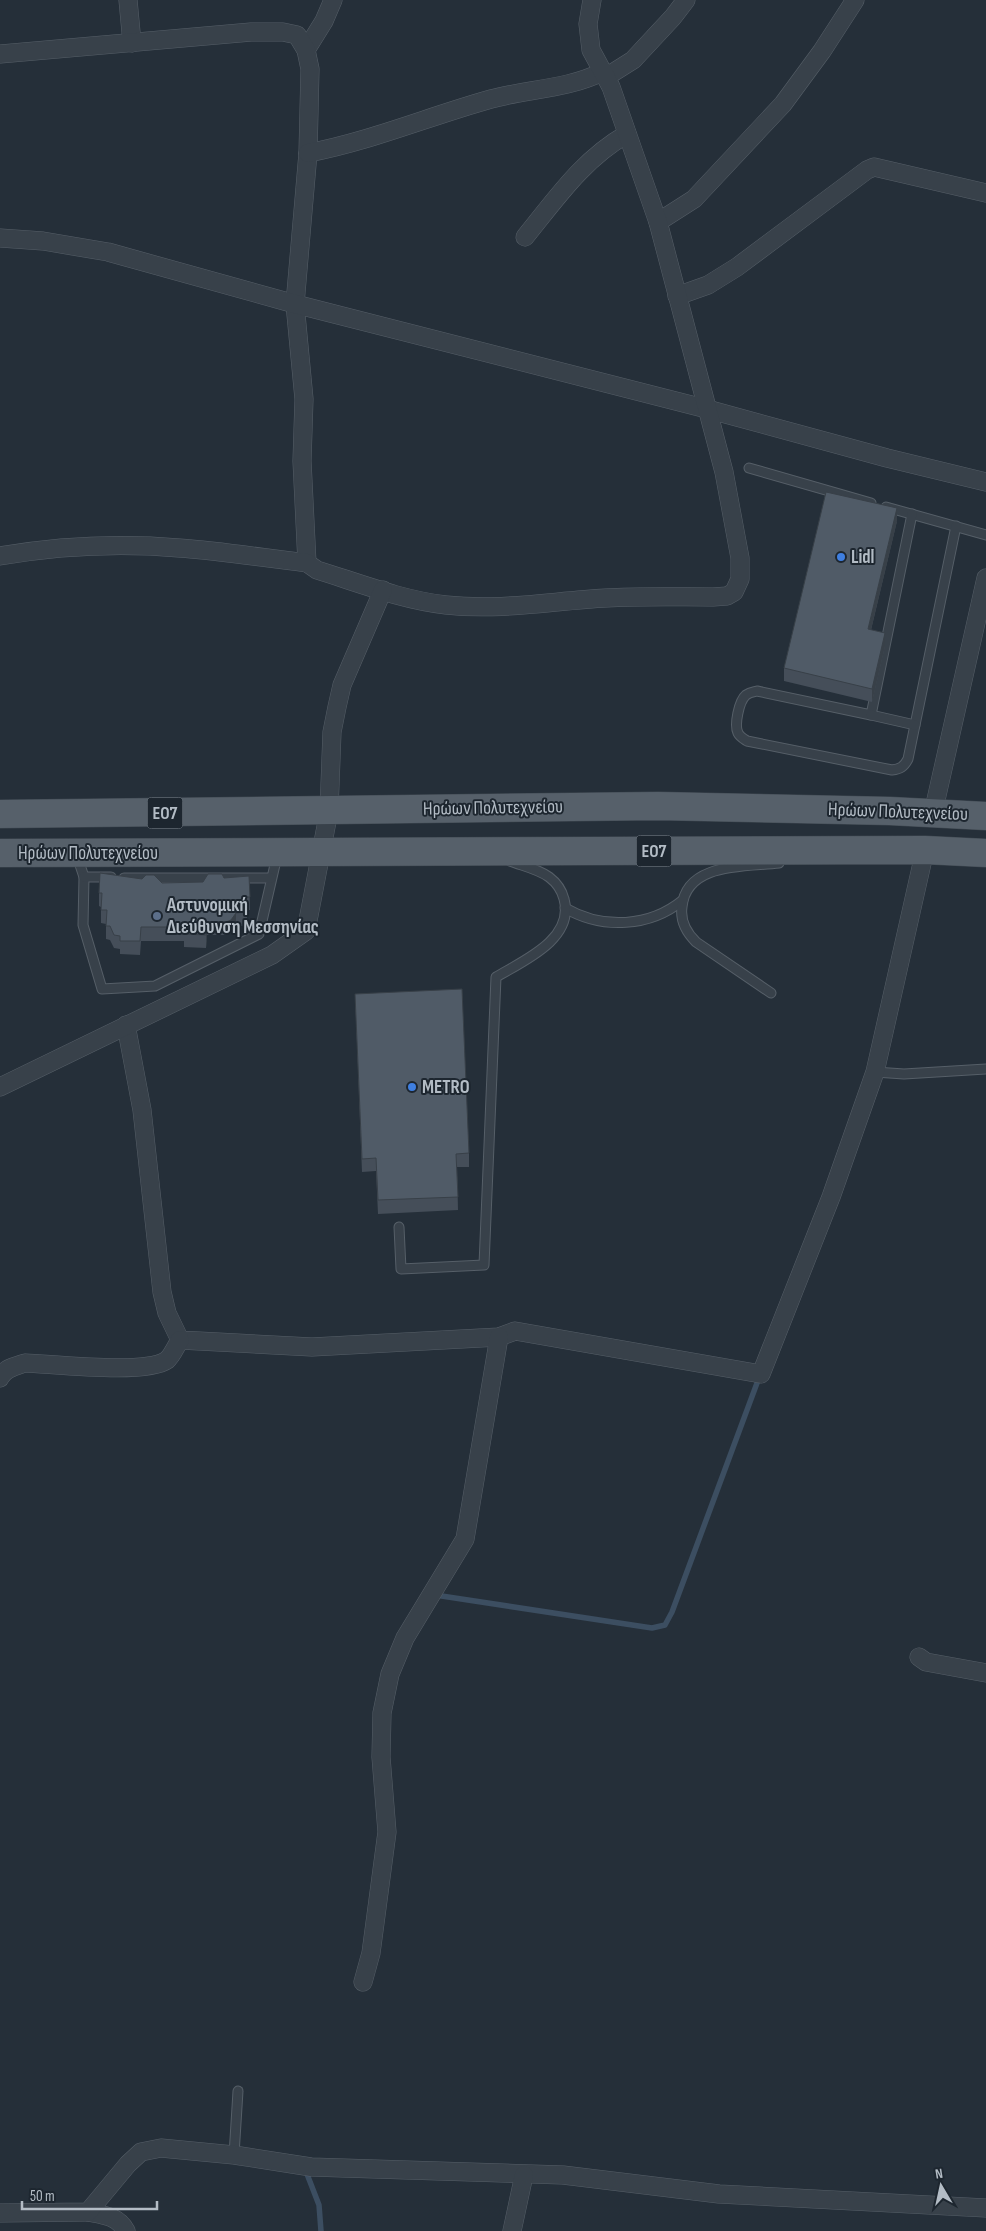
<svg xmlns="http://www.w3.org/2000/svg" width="986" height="2231" viewBox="0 0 986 2231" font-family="'Sofia Sans Condensed',sans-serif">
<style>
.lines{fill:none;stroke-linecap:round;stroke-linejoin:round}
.stream{stroke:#3c4e61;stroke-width:5.5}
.service-casing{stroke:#565f68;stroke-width:11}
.minor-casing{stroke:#565f68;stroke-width:19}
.primary-casing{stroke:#414a53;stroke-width:29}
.service{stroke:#38414a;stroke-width:9}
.minor{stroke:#38414a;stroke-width:18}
.primary{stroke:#56606a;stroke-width:28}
.wall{fill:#454e59}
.shaded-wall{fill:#384048}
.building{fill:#505b67;stroke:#384048}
.shop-dot{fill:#3f7fe0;stroke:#1d262f;stroke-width:2}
.service-dot{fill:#5c6f8a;stroke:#1d262f;stroke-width:2}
.labels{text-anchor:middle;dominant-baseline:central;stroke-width:4;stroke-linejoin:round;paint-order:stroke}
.shield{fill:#1d262f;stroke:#868f98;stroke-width:1}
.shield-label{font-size:18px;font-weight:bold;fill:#b3bcc5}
.poi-label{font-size:19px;font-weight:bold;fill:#b3bcc5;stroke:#1d262f;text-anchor:start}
.street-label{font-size:19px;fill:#b3bcc5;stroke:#1d262f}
</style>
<rect width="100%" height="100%" fill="#252f39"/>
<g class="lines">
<g class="stream">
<polyline points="435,1595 652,1628 665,1625 672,1612 760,1375"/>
<polyline points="307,2174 319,2205 321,2231"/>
</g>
<defs>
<g id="service">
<polyline points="749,468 871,503"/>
<polyline points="886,507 986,535"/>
<path d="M912 514 871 715 757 691C753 692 750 692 746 695 739 701 734 725 738 733 740 737 744 739 747 741L892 770C900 769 904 767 908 759L956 526"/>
<polyline points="871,715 915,725"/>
<polyline points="77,856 84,877 83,925 102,989 155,986 259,934 277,856"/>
<polyline points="84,877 111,877"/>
<polyline points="124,878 271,878"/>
<path d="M565 908C603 930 650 927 683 900"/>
<path d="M771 993 696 942C687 933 680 921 682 907 686 862 746 867 779 863"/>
<polyline points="875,1072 904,1074 986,1069"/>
<path d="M399 1227 401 1269 484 1265 496 977C523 961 575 939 564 899 562 891 557 883 549 877 538 869 523 866 510 861"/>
<polyline points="234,2155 238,2091"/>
</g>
<g id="minor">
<polyline points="128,0 132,43"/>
<polyline points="306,50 324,21 333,0"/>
<polyline points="0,54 251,32 283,32 297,35 306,50 310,69 308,153 295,304 304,399 302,461 307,563"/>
<polyline points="606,77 633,60 673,17 686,0"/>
<path d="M308 153C371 141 430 116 491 99 528 89 568 89 602 72"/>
<polyline points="658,222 694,199 783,104 822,51 855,0"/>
<path d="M525 237C556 199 583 159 627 134"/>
<polyline points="0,238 43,241 108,252 295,304 707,409 887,458 986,482"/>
<polyline points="677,296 708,285 737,267 867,170 874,167 986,193"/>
<path d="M0 556C58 546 120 543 179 548 222 551 264 558 307 563L317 570C359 583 402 600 446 605 500 611 552 601 606 598 641 596 677 597 713 597L727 596 734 592 740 579V558L724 472 658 222 611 87 591 50 588 24 592 0"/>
<polyline points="933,813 986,578"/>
<polyline points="126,1025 142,1110 162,1292 167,1313 180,1340 312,1347 499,1337 515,1331 761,1374 831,1197 875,1072 925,850"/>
<polyline points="0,1087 272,955 306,931 329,811 332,732 337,707 342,685 383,590"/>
<path d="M0 1378C4 1368 16 1366 25 1363 54 1364 146 1375 167 1360 172 1356 176 1346 180 1340"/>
<polyline points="919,1657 926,1662 986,1673"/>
<polyline points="363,1982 371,1953 387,1832 381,1757 382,1713 390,1674 405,1638 465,1539 499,1337"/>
<path d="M88 2212C104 2215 118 2216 126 2231"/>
<polyline points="0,2213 88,2212 128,2164 141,2152 161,2148 234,2155 311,2167 563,2175 719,2194 986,2208"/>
<polyline points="512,2231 524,2175"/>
</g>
<g id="primary">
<polyline points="0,814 658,806 890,811 986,816"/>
<polyline points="0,853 925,850 986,853"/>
</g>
</defs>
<use href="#service" class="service-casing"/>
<use href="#minor" class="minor-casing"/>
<use href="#primary" class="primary-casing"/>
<use href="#service" class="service"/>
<use href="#minor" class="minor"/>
<use href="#primary" class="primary"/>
</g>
<g class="wall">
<polygon points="897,521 871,630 885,646 872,702 784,681 784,668"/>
<polygon points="249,876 250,910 247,910 247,926 236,926 231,933 226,935 207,935 206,948 184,947 184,941 141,941 140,955 120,954 120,949 114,948 110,940 106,939 106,924 101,923 101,907 99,906 99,893 162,883 203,882 224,878"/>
<polygon points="355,994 469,1153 469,1167 457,1167 458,1210 378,1214 376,1171 362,1172"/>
</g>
<g class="shaded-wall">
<polygon points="897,508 897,521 868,642 868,629"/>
<polygon points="885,633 885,646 872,702 872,689"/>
<polygon points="236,913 236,926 231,933 226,935 226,922"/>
<polygon points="207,922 207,935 206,948 206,935"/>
</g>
<g class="building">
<polygon points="826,492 897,508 868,629 885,633 872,689 784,668"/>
<polygon points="100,873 142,879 146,875 154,875 162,883 203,882 208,874 222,874 224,878 249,876 250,897 246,897 247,912 236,913 231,920 226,922 207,922 206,935 184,934 184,927 141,927 140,941 120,941 120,936 114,935 110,926 106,926 107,910 101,910 102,893 99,893"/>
<polygon points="462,989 469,1153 456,1154 458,1197 378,1200 376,1158 362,1159 355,994"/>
</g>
<g class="shop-dot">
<circle cx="841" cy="557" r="5"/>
<circle cx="412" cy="1087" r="5"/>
</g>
<circle class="service-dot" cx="157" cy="916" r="5"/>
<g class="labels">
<g class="shield">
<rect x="147.5" y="797.5" width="35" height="31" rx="4"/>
<rect x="636.5" y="835.5" width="35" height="31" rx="4"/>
</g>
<g class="shield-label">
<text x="165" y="813">ΕΟ7</text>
<text x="654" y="851">ΕΟ7</text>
</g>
<g class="poi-label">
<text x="851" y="557">Lidl</text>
<text x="167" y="905">Αστυνομική<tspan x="167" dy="22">Διεύθυνση Μεσσηνίας</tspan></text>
<text x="422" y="1087">METRO</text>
</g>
<g class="street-label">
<text transform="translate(493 808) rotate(-1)">Ηρώων Πολυτεχνείου</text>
<text transform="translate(898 812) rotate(2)">Ηρώων Πολυτεχνείου</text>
<text x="88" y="853">Ηρώων Πολυτεχνείου</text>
</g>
</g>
<g transform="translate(941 2186) rotate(351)" stroke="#1d262f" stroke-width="4" paint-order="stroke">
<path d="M0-4L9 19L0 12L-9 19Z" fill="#b3bcc5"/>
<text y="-8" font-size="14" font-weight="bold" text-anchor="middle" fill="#b3bcc5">N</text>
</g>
<path d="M22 2201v8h135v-8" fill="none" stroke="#b3bcc5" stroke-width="2.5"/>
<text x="30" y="2201" font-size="15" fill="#b3bcc5" stroke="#1d262f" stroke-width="4" paint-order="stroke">50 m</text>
</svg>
